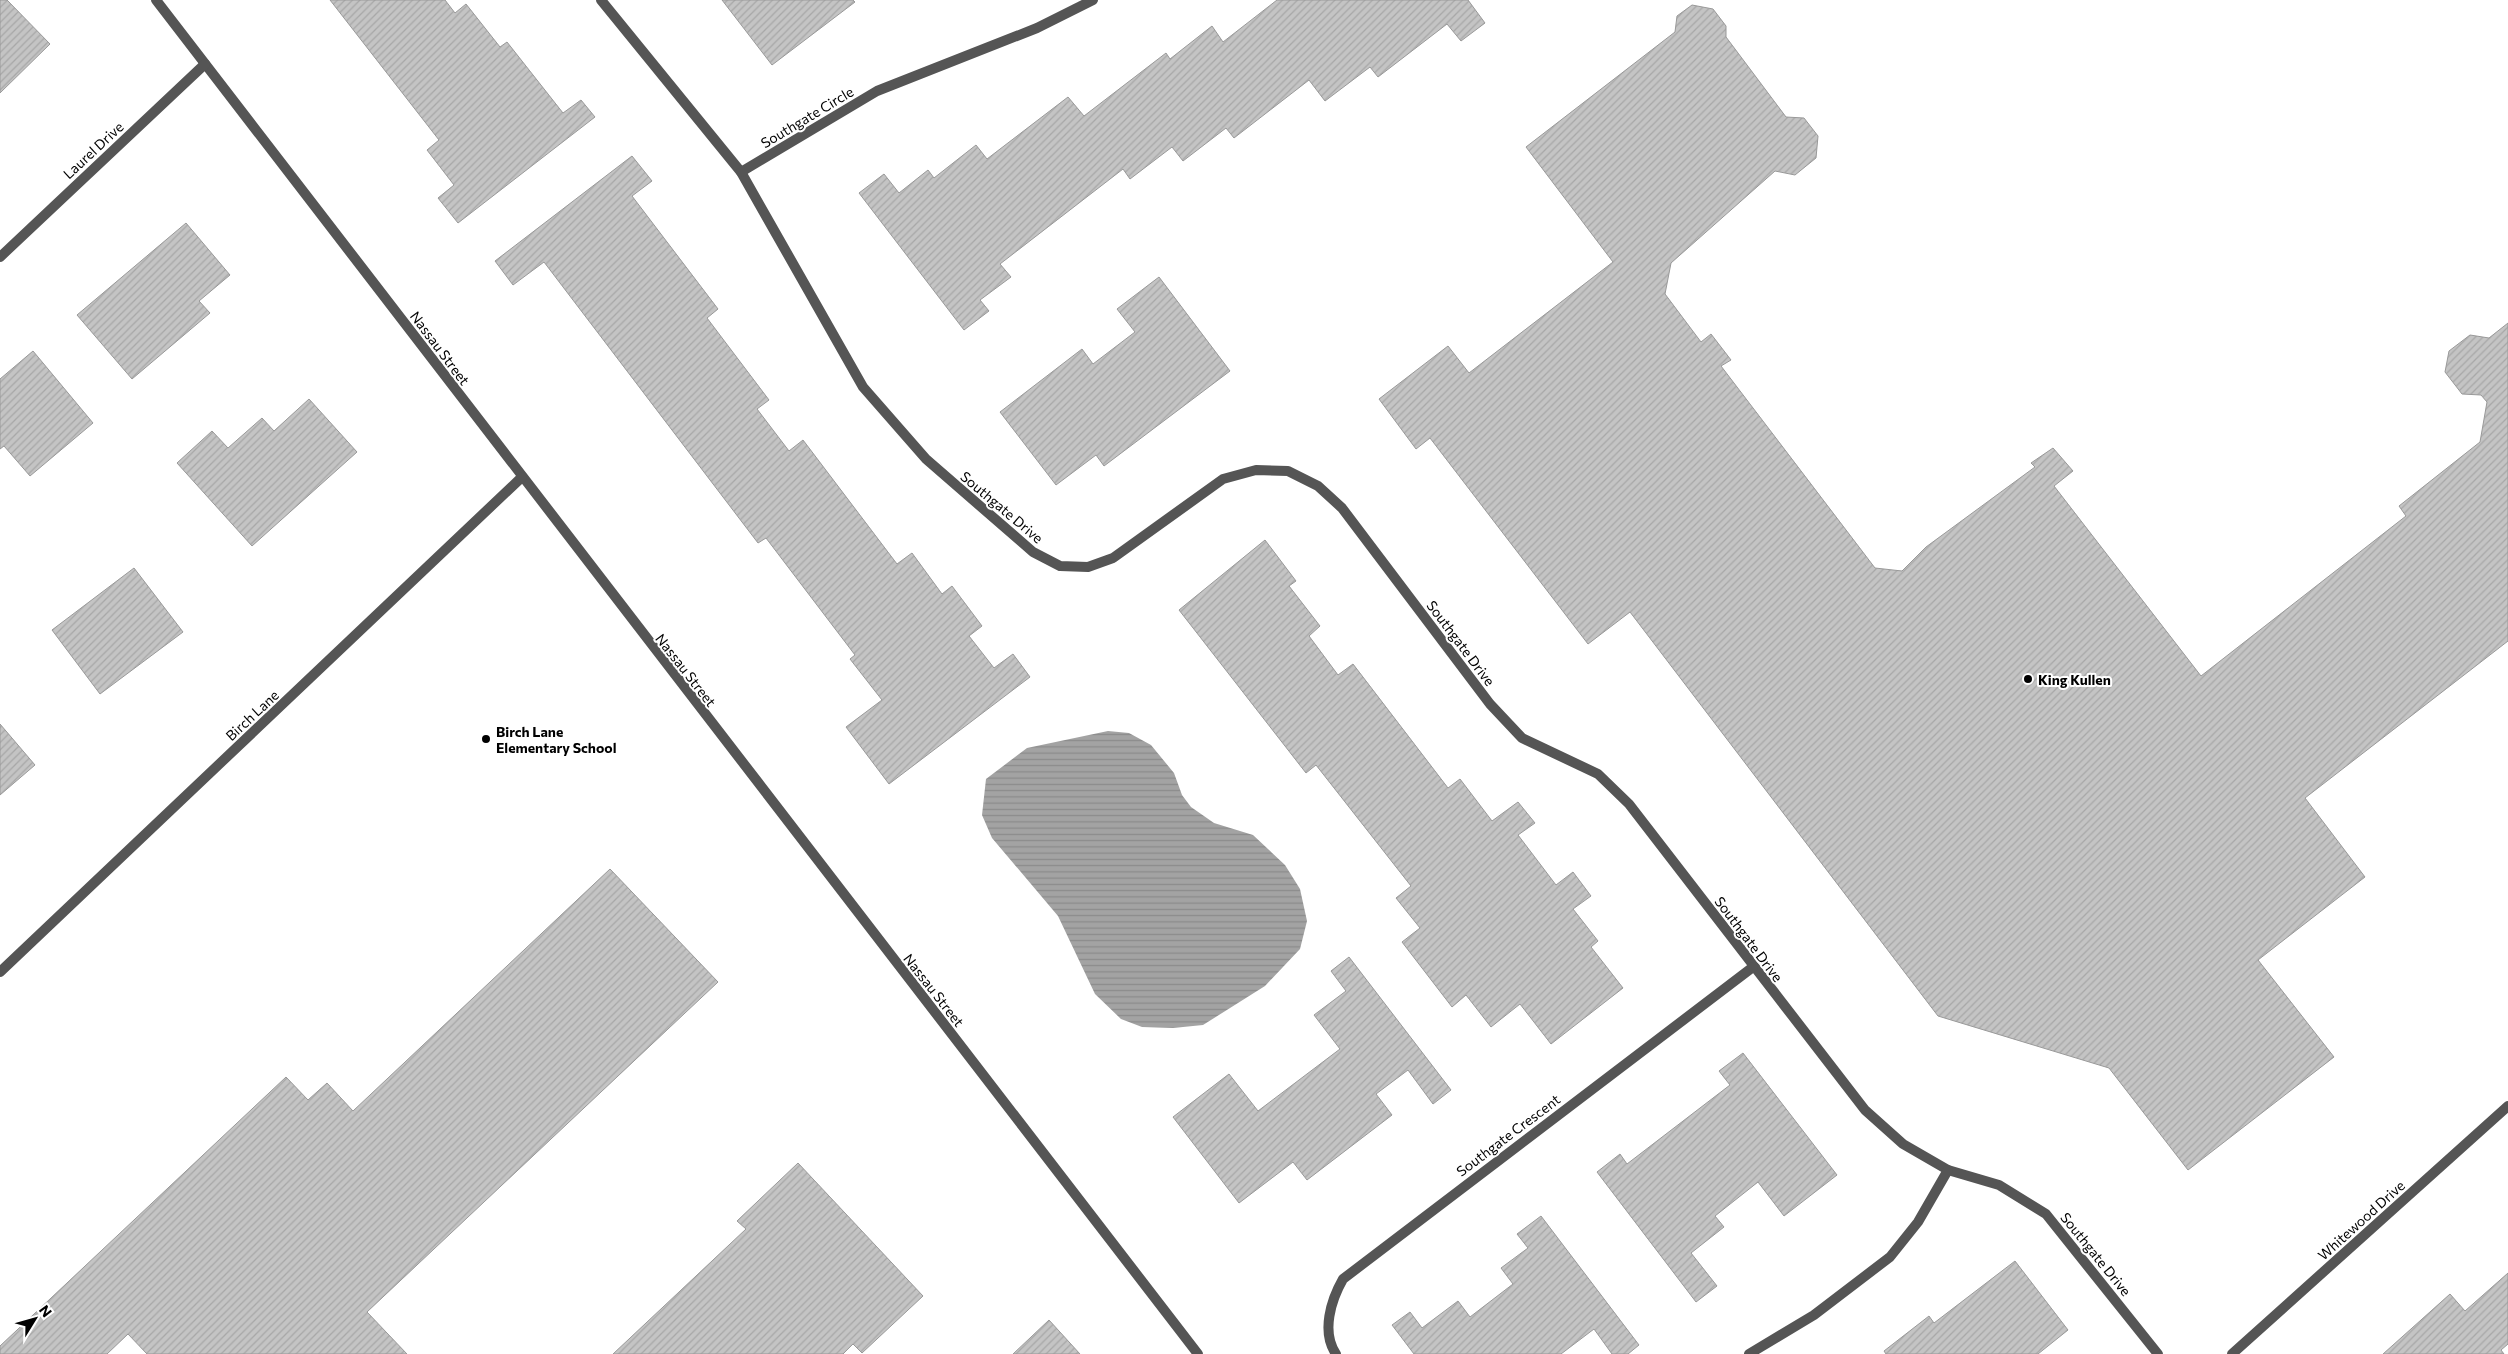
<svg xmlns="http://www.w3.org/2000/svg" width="2508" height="1354" viewBox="0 0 2508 1354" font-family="Commissioner,sans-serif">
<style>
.water{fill:url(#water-rules)}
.building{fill:url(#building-hatch);stroke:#999}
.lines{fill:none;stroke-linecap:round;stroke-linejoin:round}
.street{stroke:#555;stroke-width:10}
.poi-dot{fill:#000;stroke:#fff;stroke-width:2}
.labels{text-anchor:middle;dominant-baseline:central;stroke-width:4;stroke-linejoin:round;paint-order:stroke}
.street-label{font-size:14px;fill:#000;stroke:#fff}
.poi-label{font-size:14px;font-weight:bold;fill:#000;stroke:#fff;text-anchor:start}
</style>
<defs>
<pattern id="water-rules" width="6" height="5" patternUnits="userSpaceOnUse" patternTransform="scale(1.25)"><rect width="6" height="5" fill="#a3a3a3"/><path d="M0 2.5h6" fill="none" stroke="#8b8b8b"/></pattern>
<pattern id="building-hatch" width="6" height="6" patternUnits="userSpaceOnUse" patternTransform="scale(1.25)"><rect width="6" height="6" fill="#c4c4c4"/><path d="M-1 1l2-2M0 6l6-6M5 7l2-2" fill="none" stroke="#a7a7a7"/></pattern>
</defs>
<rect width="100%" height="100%" fill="#fff"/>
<polygon class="water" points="1108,731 1129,733 1151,745 1174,773 1182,795 1191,807 1214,823 1253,835 1285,865 1300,889 1307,921 1300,949 1265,986 1203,1025 1173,1028 1142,1027 1121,1019 1095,994 1058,916 992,838 982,815 986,779 1027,748"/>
<g class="building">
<polygon points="0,0 7,0 50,44 0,93"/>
<polygon points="330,0 445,0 455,13 466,4 500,47 507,42 563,113 581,100 595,117 458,223 438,198 454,185 427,150 439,140"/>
<polygon points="722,0 853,0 855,2 772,65"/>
<polygon points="1277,0 1468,0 1485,23 1461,41 1447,24 1378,77 1370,67 1325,101 1309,80 1234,138 1226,128 1183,161 1172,147 1130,179 1123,169 1000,264 1011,277 980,300 989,311 964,330 859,193 884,174 899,193 928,170 934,178 976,145 987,159 1068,97 1084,116 1166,53 1170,59 1212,26 1223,42"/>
<polygon points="1692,5 1713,9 1726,26 1726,37 1786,117 1804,118 1818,136 1816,158 1795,175 1775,171 1671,263 1665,294 1701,342 1711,334 1731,360 1721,366 1875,568 1902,571 1926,547 2035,467 2031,463 2053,448 2073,471 2054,486 2201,676 2406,516 2399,506 2480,442 2487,402 2481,395 2462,394 2445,372 2449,351 2470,335 2489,338 2508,323 2508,641 2305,798 2365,877 2258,960 2334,1057 2188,1170 2109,1068 1938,1016 1630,612 1588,644 1430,438 1416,449 1379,399 1448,346 1469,373 1613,262 1526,147 1675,32 1677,16"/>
<polygon points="632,156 652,181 632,196 718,309 707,318 769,400 757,409 789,451 803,440 897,564 912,553 942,594 952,586 982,626 969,636 994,668 1013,654 1030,677 889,784 846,727 882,700 850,659 855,655 766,538 758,543 544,262 513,285 495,261"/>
<polygon points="186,223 230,275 199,301 210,313 132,379 77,315"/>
<polygon points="1159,277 1230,371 1104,466 1096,455 1056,485 1000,412 1082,349 1093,364 1135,332 1117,309"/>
<polygon points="33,351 93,423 30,476 4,446 0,449 0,379"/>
<polygon points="309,399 357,452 252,546 177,463 212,431 228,448 262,418 274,431"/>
<polygon points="1265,540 1296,581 1289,586 1320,626 1309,636 1338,675 1353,664 1448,788 1460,779 1492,821 1518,802 1535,823 1518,835 1556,885 1573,872 1591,896 1573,909 1598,941 1591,947 1623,988 1551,1044 1520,1004 1491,1027 1466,995 1452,1007 1402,942 1420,928 1396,898 1411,886 1316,765 1306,773 1179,610"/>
<polygon points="134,568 183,632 100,694 52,630"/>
<polygon points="0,724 35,765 0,795"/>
<polygon points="610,869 718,982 367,1312 407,1354 147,1354 128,1334 107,1354 0,1354 0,1346 286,1077 308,1100 327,1083 353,1111"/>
<polygon points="1349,957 1451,1090 1433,1104 1408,1070 1376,1094 1392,1115 1307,1180 1293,1162 1239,1203 1173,1117 1229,1074 1258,1111 1340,1049 1314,1015 1346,991 1331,971"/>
<polygon points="1743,1053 1837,1175 1784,1216 1758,1182 1715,1216 1724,1227 1691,1253 1717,1286 1696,1302 1597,1172 1620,1154 1627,1164 1730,1085 1719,1071"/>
<polygon points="798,1163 923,1296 862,1353 853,1344 843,1354 613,1354 746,1229 737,1221"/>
<polygon points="1541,1216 1639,1345 1628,1354 1612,1354 1594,1329 1561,1354 1414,1354 1392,1325 1410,1312 1422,1328 1458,1301 1470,1317 1513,1284 1501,1268 1528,1248 1517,1234"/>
<polygon points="2015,1261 2068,1330 2038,1354 1886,1354 1884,1351 1929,1316 1934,1323"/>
<polygon points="2508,1273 2508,1344 2501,1350 2504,1354 2383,1354 2450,1294 2465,1311"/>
<polygon points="1049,1320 1080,1354 1013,1354"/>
</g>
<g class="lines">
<g class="street">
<polyline points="156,0 1198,1354"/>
<polyline points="601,0 741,172 863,387 926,459 1033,552 1060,566 1088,567 1113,558 1223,479 1256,470 1288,471 1318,486 1342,508 1490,704 1522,738 1598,774 1629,804 1865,1110 1903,1144 1948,1170 1999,1185 2046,1214 2158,1354"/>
<polyline points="741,172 877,91 1037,28 1093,0"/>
<polyline points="0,257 205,64"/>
<polyline points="0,972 522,477"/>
<path d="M1336 1354C1321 1332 1331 1300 1343 1279L1753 967"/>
<polyline points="1749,1354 1814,1315 1890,1257 1918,1222 1948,1170"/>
<polyline points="2232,1354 2508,1106"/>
</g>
</g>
<g class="poi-dot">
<circle cx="2028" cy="679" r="5"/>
<circle cx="486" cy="739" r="5"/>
</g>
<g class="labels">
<g class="street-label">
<text transform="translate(807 117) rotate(-31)">Southgate Circle</text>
<text transform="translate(93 150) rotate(-43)">Laurel Drive</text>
<text transform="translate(440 348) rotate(53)">Nassau Street</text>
<text transform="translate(1002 507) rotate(40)">Southgate Drive</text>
<text transform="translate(1461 643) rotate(53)">Southgate Drive</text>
<text transform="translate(686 670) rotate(52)">Nassau Street</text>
<text transform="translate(252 715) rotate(-43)">Birch Lane</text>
<text transform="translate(1749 939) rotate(53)">Southgate Drive</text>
<text transform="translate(934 990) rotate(52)">Nassau Street</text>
<text transform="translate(1508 1135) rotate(-37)">Southgate Crescent</text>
<text transform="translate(2361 1220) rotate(-42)">Whitewood Drive</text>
<text transform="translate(2096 1254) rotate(51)">Southgate Drive</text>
</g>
<g class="poi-label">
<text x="2038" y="679">King Kullen</text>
<text x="496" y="731">Birch Lane<tspan x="496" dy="16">Elementary School</tspan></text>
</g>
</g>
<g transform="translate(35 1319) rotate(53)" stroke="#ffffff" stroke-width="4" paint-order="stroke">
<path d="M0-4L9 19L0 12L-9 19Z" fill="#000000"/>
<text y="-8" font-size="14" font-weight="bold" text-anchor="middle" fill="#000000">N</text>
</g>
</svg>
